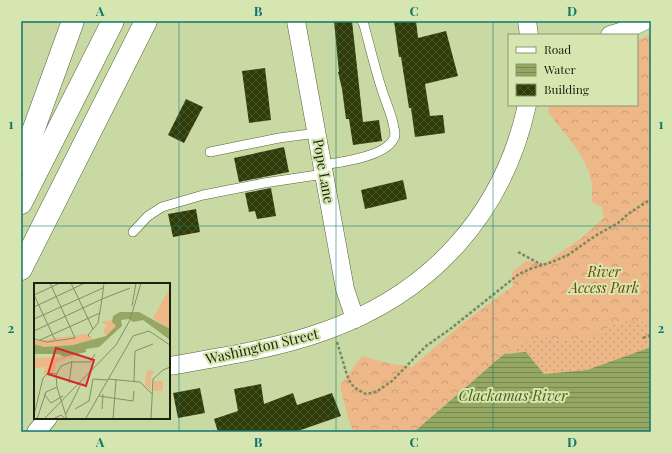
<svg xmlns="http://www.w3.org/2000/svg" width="672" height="453" viewBox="0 0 672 453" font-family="'Playfair Display',serif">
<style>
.grass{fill:url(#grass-dots)}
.forest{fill:url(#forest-crowns)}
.water{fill:url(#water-rules)}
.building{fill:url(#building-cross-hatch)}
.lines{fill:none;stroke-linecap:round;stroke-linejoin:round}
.service-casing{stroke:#566434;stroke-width:10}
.minor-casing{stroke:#566434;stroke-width:19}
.motorway-casing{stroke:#566434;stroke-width:23}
.path{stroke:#7c8862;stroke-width:2.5;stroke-dasharray:3 2;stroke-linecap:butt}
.service{stroke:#fff;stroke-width:9}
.minor{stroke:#fff;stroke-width:18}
.motorway{stroke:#fff;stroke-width:22}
.grid{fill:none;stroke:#0f766e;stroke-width:1;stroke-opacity:0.55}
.labels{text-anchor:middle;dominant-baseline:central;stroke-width:4;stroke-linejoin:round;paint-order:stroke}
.street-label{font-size:14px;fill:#1b210d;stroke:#d5e6b0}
.park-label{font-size:14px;font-style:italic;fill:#764200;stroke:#d5e6b0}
.water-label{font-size:15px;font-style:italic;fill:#4e5f15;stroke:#d5e6b0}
.inset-road{fill:none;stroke:#838f68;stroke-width:1}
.view{fill:#d62828;fill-opacity:0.15;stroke:#d62828;stroke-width:2}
.inset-edge{fill:none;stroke:#1b210d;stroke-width:2}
.neatline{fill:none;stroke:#0f766e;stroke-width:1.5}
.grid-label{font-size:13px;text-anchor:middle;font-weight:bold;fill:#0f766e}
</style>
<defs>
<pattern id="grass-dots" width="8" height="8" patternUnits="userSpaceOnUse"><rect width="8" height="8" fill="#edb788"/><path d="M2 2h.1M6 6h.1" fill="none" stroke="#cb9d74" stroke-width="1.8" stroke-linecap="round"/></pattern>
<pattern id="forest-crowns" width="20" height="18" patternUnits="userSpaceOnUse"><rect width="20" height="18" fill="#edb788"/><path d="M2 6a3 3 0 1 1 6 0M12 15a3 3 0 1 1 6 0" fill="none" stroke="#cb9d74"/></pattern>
<pattern id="water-rules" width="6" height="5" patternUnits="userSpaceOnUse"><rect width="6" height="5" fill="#94a864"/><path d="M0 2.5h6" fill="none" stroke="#788851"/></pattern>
<pattern id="building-cross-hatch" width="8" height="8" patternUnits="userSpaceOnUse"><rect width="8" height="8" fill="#2f3b08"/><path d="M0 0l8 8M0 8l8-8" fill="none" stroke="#4b552b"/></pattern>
</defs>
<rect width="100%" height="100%" fill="#c8d9a4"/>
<polygon class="grass" points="651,317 651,347 587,370 544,374 526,352 504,354 518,344 543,337 558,341 595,336 612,325 627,321 643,322"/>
<polygon class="forest" points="651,34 651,317 643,322 627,321 612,325 595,336 580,341 558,341 543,337 518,344 504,354 414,432 354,432 349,421 340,386 362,356 387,363 412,367 463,323 513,286 512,272 526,261 545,263 580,239 604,218 602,207 592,202 592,185 588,168 576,148 548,112 549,105 637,105 637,41"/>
<polygon class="water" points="651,347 651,432 414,432 504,354 526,352 544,374 587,370"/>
<g class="building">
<polygon points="334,21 352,21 363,122 379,120 382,141 353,145 349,119 346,119 342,89 338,72 339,72"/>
<polygon points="394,21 416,21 418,38 446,31 458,76 425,84 430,116 443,115 445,133 415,137 411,108 409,108 401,57 399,57"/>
<polygon points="265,68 271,120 249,123 242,71"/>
<polygon points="186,99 203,107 184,143 168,135"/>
<polygon points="284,147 289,172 239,182 234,158"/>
<polygon points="403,180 407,199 365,209 361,190"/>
<polygon points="271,188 276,216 257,219 255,211 249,212 245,193"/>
<polygon points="196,209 200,232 173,237 168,214"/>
<polygon points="261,384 264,404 293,393 297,405 332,393 341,416 295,432 218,432 214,419 238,411 234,389"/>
<polygon points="200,388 205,413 178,418 173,393"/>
</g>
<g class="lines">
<defs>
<g id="service">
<polyline points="210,152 279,138 317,133"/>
<path d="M323 165C341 162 383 157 393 140 396 136 395 132 394 128 392 115 386 103 382 90 375 69 370 47 364 25L362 21"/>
<polyline points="133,232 148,216 162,207 203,195 264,183 324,174"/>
</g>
<g id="minor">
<polyline points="296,21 345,289 355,319"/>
<polyline points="527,21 529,35"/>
<polyline points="610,35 623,31 644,21"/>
<path d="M169 366C221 357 275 349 325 331 430 294 503 215 527 105"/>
<polyline points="36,432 48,418"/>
</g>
<g id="motorway">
<polyline points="21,164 73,21"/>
<polyline points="21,203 113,21"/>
<polyline points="21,269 146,21"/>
</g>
</defs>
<use href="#service" class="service-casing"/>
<use href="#minor" class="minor-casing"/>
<use href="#motorway" class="motorway-casing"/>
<g class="path">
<polyline points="518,252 542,265"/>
<polyline points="643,338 651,335"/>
<polyline points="337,342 347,375 351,384 358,390 366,394 376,392 392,381 426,346 449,330 519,274 530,269 552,262 568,255 595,236 618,223 628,214 651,199"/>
</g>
<use href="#service" class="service"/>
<use href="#minor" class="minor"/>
<use href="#motorway" class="motorway"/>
</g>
<path class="grid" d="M179 21V432M336 21V432M493 21V432M21 226H651"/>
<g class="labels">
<g class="street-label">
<text transform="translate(324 171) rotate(80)">Pope Lane</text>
<text transform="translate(262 346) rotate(-13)">Washington Street</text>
</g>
<g class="park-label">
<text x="604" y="271">River<tspan x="604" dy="16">Access Park</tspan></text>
</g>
<g class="water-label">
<text x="513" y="395">Clackamas River</text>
</g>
</g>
<g transform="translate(34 283)">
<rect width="136" height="136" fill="#c8d9a4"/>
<path d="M136 5V45L135 46 119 35ZM78 37 83 43 72 53 69 48 73 42 66 39ZM53 51 60 57 39 62 10 64 0 61V58ZM40 70 38 76 35 75 22 80 21 89 9 92 11 84 0 85V75L29 74ZM113 87 121 88 117 93V108L111 102ZM120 98H129V108H120Z" fill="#edb788"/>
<path d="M86 29H105L136 46V57L109 37 99 39 95 36 87 37 88 43 65 64 52 66V69L30 74 25 71H0V61L10 64 39 62 72 53 82 43 78 39 79 33Z" fill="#94a864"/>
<path class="inset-road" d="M37 0 59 46M0 12 21 57M0 12 26 0M98 23 102 0M0 24 51 0M0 36 69 5M0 48 68 16 70 0M56 54 54 52 64 40 68 16 96 5M0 56 13 59 41 55 16 0M6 57 66 30M74 96 106 99 118 111M100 98 101 68 119 61M35 100 38 78M23 104 22 92 27 83 37 79H56L61 71M23 104 33 136M10 111 17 120 29 113M65 113 99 118 100 108M41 126 55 118 59 96 73 97M68 126 69 111M32 131 46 103M0 132 9 95 14 90 23 91M52 135 99 53 115 48 136 62M3 136 12 109 23 104M10 136 82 62 96 37 107 0M19 136 27 132 32 136M79 136 82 97M117 136 119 96 129 87 136 84"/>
<path class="view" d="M22 65 60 77 52 103 14 91Z"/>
<rect width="136" height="136" class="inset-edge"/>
</g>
<rect width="672" height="453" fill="none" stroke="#d5e6b0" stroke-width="44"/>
<rect x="508" y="34" width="130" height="72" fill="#d5e6b0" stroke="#8b976f"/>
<rect x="516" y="47" width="20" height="6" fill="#ffffff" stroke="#8b976f"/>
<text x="544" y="54" font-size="12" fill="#1b210d">Road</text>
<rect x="516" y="64" width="20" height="12" fill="url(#water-rules)" stroke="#8b976f"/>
<text x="544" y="74" font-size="12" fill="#1b210d">Water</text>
<rect x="516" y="84" width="20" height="12" fill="url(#building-cross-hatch)" stroke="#8b976f"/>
<text x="544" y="94" font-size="12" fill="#1b210d">Building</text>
<rect x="22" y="22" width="628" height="409" class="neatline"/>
<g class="grid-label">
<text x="100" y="16">A</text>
<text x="258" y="16">B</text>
<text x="414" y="16">C</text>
<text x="572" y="16">D</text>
<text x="11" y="129">1</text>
<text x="661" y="129">1</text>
<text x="11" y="333">2</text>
<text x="661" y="333">2</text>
<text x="100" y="447">A</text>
<text x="258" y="447">B</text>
<text x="414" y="447">C</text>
<text x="572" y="447">D</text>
</g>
</svg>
